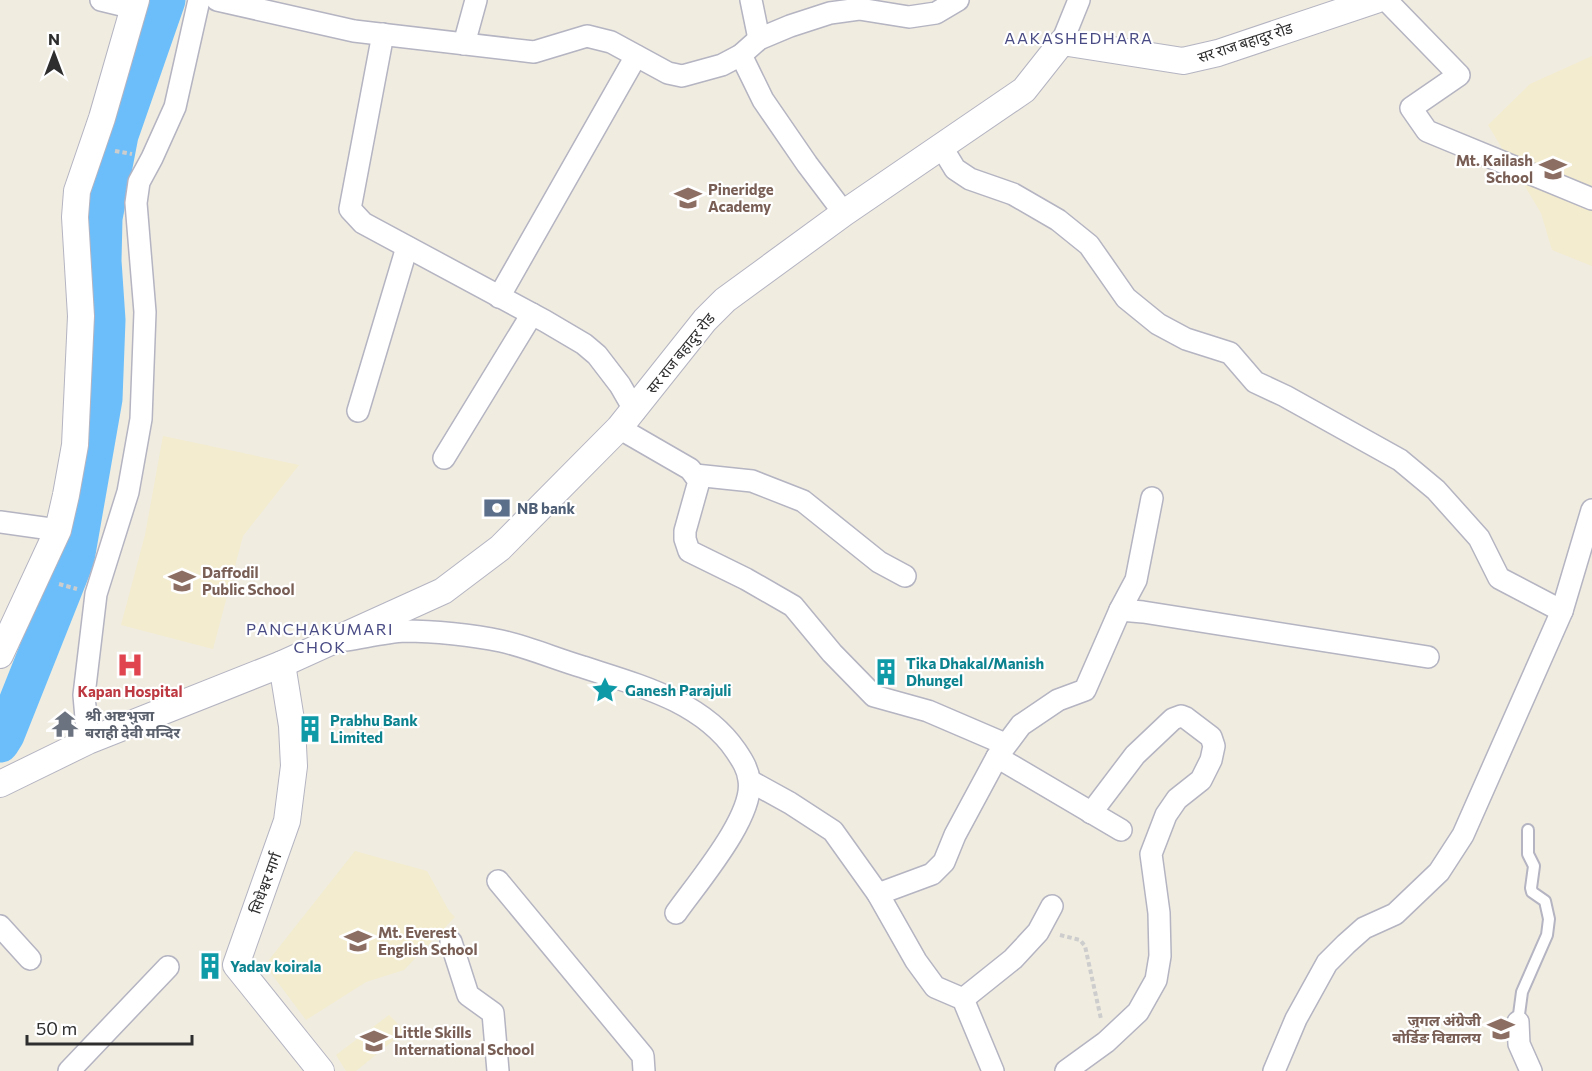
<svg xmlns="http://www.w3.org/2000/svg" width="1592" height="1071" viewBox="0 0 1592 1071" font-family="Commissioner,'Noto Sans Devanagari',sans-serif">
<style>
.education{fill:#f3ecce}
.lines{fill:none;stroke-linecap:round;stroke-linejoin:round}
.river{stroke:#6bbefa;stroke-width:39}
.service-casing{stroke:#b4b4c2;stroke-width:14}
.minor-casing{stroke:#b4b4c2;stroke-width:24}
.tertiary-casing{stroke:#b4b4c2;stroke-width:28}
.path{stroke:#cdcdcd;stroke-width:4;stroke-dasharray:4.5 3;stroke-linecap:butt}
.service{stroke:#fff;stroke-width:10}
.minor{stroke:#fff;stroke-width:21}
.tertiary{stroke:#fff;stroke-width:26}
.labels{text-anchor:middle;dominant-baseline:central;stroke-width:4.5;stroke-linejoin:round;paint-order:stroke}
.street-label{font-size:15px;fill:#2e2e2e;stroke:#fff}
.education-label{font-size:15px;font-weight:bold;fill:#785e54;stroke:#fff;text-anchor:start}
.service-label{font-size:15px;font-weight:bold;fill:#4e5e75;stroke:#fff;text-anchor:start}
.culture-label{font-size:15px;font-weight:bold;fill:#0d838f;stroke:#fff;text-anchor:start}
.health-label{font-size:15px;font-weight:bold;fill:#be3a42;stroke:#fff}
.worship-label{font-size:15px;font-weight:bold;fill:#5b616d;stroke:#fff;text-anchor:start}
.neighbourhood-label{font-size:16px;letter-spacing:1.5px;fill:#494b84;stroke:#fff}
</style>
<rect width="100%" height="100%" fill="#f0ece0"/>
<g class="education">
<polygon points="1592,56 1592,266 1552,250 1541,213 1488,125 1530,84"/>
<polygon points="163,436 299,465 243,536 213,649 121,625 145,535"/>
<polygon points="355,851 427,871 449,911 455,917 404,970 366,982 306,1020 265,965"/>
<polygon points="389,1015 405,1031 356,1071 346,1071 336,1055"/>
</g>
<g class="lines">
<polyline class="river" points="0,743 5,735 75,559 103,399 106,320 102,261 103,218 119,135 166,0"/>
<defs>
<polyline id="service" points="1518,1022 1522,992 1547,935 1549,919 1545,901 1532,892 1531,888 1534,866 1528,854 1528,830"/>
<g id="minor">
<polyline points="101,0 134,8"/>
<polyline points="217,0 354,31 534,52 587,36 611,42 668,73 682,76 722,65 741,55 759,39 790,26 830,13 859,9 909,17 936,13 958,0"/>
<polyline points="751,0 759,39"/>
<polyline points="1386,0 1459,75 1411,108 1427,131 1592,199"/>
<polyline points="383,34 350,209 363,223 545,321 584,344 597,355 620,385 635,411"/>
<polyline points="1062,42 1079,0"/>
<polyline points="464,44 476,0"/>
<polyline points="741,55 763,100 807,164 844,213"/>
<polyline points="941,146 955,169 970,179 1013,194 1058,220 1089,245 1126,298 1158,324 1186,339 1230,353 1255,382 1285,396 1400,460 1436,490 1479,538 1499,578 1562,611"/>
<polyline points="499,297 636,56"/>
<polyline points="358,411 407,247"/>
<polyline points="619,428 690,469 699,481 685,531 685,539 689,551 746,579 793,606 832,653 874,696 928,711 1005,744"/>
<polyline points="444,458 532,314"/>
<polyline points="695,475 752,481 803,501 879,562 905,576"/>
<polyline points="0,522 58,530"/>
<polyline points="1120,610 1143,612 1428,657"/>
<path d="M347 640C366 637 386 632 405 631 433 631 473 635 501 641 528 647 556 659 583 667 638 685 702 701 736 751 742 760 748 769 749 780 755 816 697 883 676 913"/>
<polyline points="88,741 84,695 96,594 128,492 141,419 145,312 136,203 139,182 152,158 175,107 199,0"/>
<polyline points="997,757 1121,830"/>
<polyline points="750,781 790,803 833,831 878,894 916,961 935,987 963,999 993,1071"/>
<polyline points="498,881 643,1056 644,1071"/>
<polyline points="878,894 932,874 944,862 955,835 997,757 1021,725 1058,700 1085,690 1120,610 1136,580 1152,498"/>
<polyline points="0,926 30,959"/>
<polyline points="451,942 468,995 493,1013 498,1071"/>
<polyline points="963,999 1013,959 1038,932 1052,906"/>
<polyline points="1518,1022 1519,1044 1531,1071"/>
<polyline points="69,1071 168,967"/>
<polyline points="1066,1071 1106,1042 1138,1012 1156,980 1160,956 1159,913 1151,854 1166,815 1177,799 1201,780 1211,760 1214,746 1211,737 1186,718 1181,716 1173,719 1135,755 1091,813"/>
<polyline points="1274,1071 1296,1019 1327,963 1346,944 1364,928 1395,914 1439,872 1463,835 1562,611 1592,510"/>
</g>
<g id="tertiary">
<polyline points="0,655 58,530 66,495 75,445 81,316 75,217 77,191 102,118 136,0"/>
<polyline points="282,664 292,726 294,766 287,821 236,965 321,1071"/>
<polyline points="0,784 88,741 282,664 443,591 500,548 619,428 705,320 725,300 844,213 1024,90 1062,42 1183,61 1218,53 1376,0"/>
</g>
</defs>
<use href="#service" class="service-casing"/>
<use href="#minor" class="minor-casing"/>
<use href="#tertiary" class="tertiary-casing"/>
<g class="path">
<polyline points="115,151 132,154"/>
<polyline points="59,584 77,589"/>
<polyline points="1060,935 1080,940 1085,946 1101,1019"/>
</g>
<use href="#service" class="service"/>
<use href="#minor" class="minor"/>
<use href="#tertiary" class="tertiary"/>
</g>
<defs>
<symbol id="school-bare" viewBox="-9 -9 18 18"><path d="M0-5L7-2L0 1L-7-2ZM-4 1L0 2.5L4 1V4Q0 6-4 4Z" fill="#8d6e63" stroke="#fff" stroke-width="2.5" paint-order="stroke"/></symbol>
<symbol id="bank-bare" viewBox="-9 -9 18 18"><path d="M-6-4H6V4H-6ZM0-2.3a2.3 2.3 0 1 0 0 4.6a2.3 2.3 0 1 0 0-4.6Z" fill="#5c6f8a" stroke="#fff" stroke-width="2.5" paint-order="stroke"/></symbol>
<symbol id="hospital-bare" viewBox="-9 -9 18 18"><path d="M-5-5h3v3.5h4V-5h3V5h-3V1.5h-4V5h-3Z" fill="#e0444e" stroke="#fff" stroke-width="2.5" paint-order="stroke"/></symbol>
<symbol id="building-bare" viewBox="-9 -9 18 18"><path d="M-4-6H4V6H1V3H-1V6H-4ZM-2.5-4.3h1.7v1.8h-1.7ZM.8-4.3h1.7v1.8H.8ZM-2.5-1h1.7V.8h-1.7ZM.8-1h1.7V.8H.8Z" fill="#0f9aa8" stroke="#fff" stroke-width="2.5" paint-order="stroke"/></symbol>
<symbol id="sight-bare" viewBox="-9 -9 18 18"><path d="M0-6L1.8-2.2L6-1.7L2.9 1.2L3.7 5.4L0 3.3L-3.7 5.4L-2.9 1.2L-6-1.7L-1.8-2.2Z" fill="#0f9aa8" stroke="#fff" stroke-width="2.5" paint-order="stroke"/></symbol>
<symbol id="temple-bare" viewBox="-9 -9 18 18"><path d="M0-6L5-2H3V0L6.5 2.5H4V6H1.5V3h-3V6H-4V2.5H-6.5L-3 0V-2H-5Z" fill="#6b7280" stroke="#fff" stroke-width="2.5" paint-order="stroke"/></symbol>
</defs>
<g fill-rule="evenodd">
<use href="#school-bare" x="1534" y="150" width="38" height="38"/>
<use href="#school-bare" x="669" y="179" width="38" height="38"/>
<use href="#bank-bare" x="478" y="489" width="38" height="38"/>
<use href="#school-bare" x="163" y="562" width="38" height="38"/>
<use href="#hospital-bare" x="111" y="646" width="38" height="38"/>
<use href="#building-bare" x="867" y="653" width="38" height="38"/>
<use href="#sight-bare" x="586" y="671" width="38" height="38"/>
<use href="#temple-bare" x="46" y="705" width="38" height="38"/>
<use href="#building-bare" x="291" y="710" width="38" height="38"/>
<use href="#school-bare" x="339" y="922" width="38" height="38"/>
<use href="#building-bare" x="191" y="947" width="38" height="38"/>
<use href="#school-bare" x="1482" y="1010" width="38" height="38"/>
<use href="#school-bare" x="355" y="1022" width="38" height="38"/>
</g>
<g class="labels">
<g class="street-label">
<text transform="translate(1245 42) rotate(-18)">सर राज बहादुर रोड</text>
<text transform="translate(680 353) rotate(-51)">सर राज बहादुर रोड</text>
<text transform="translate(265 883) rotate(-70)">सिधेश्वर मार्ग</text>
</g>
<g class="education-label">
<text x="1533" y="160" text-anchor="end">Mt. Kailash<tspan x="1533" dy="17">School</tspan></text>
<text x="708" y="189">Pineridge<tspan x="708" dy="17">Academy</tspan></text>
<text x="202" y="572">Daffodil<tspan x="202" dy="17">Public School</tspan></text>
<text x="378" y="932">Mt. Everest<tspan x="378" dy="17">English School</tspan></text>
<text x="1481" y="1020" text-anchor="end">जुगल अंग्रेजी<tspan x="1481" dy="17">बोर्डिङ विद्यालय</tspan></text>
<text x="394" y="1032">Little Skills<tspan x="394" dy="17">International School</tspan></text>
</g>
<g class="service-label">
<text x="517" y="508">NB bank</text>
</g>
<g class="culture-label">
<text x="906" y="663">Tika Dhakal/Manish<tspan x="906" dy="17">Dhungel</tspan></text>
<text x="625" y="690">Ganesh Parajuli</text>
<text x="330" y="720">Prabhu Bank<tspan x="330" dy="17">Limited</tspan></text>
<text x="230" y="966">Yadav koirala</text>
</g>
<g class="health-label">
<text x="130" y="691">Kapan Hospital</text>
</g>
<g class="worship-label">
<text x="85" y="715">श्री अष्टभुजा<tspan x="85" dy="17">बराही देवी मन्दिर</tspan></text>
</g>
<g class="neighbourhood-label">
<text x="1079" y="37">AAKASHEDHARA</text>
<text x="320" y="628">PANCHAKUMARI<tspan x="320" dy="18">CHOK</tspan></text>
</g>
</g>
<g transform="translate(54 54)" stroke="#ffffff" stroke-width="4.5" paint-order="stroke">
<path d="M0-4.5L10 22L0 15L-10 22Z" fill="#2e2e2e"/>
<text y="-9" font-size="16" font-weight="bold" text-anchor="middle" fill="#2e2e2e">N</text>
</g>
<path d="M27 1035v9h165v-9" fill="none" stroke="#2e2e2e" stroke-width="3"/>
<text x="36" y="1035" font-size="18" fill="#2e2e2e" stroke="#ffffff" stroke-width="4.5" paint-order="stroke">50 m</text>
</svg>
